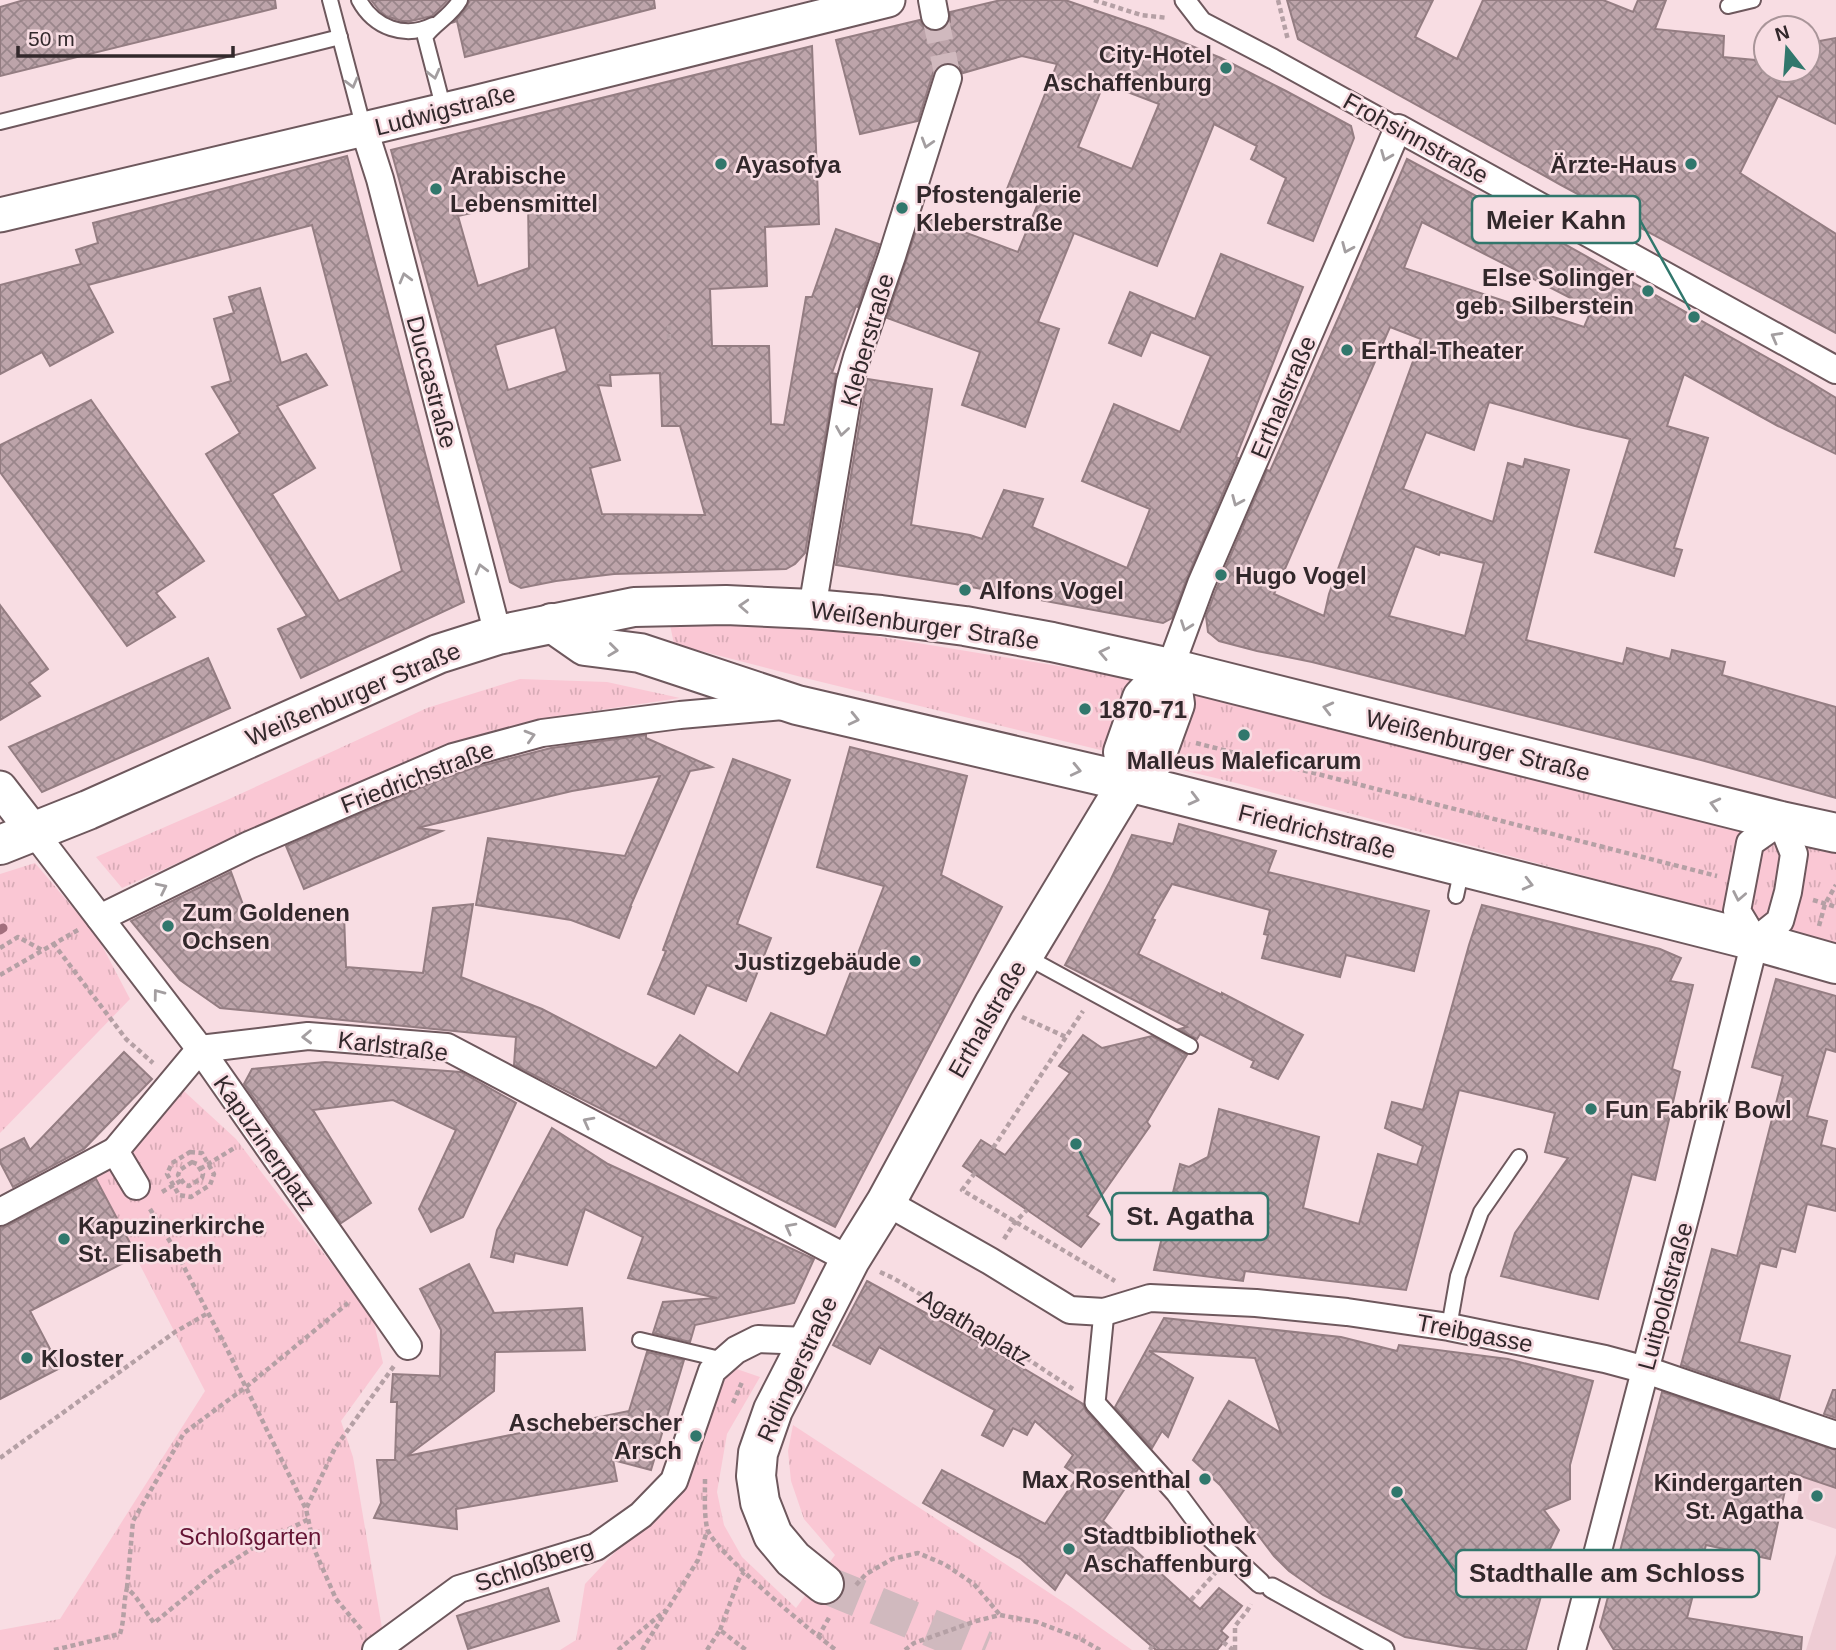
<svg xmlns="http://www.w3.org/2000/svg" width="1836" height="1650" viewBox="0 0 1836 1650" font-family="Helvetica,sans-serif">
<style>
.built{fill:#eeccd4}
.grass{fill:url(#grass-tufts)}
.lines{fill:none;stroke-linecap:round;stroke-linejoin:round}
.stream{stroke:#a26f7d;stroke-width:9}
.building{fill:url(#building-cross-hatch);stroke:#947d82;stroke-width:2;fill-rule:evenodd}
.minor-tunnel{stroke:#d0b9be;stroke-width:26;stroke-dasharray:26 13;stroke-linecap:butt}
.secondary-tunnel{stroke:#d0b9be;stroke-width:38;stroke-dasharray:38 19;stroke-linecap:butt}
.service-casing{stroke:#6e585d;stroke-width:18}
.pedestrian-casing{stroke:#6e585d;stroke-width:23}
.minor-casing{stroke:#6e585d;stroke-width:30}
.tertiary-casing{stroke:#6e585d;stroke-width:37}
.secondary-casing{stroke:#6e585d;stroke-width:42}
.path{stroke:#b5a0a5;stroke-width:4.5;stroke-dasharray:5 3.5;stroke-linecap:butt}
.service{stroke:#fff;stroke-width:14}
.pedestrian{stroke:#fff;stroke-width:19}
.minor{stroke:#fff;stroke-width:26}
.tertiary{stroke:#fff;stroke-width:33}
.secondary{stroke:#fff;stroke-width:38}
.oneway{stroke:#a39ea0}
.poi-dot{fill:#31776c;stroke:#f8dde3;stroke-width:2.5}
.labels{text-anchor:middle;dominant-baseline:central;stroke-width:5;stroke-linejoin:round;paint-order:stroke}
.poi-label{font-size:24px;font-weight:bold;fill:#32282b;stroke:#f8dde3;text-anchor:start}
.street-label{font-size:24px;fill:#32282b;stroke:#f8dde3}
.park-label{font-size:24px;fill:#651434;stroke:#f8dde3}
.leader{fill:none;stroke:#31776c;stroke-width:2.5}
.callout-dot{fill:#31776c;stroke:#f8dde3;stroke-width:2.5}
.callout{fill:#f8dde3;stroke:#31776c;stroke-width:2.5}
.callout-label{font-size:26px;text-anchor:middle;font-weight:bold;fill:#32282b}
</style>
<defs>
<pattern id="grass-tufts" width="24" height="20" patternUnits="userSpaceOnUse" patternTransform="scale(1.75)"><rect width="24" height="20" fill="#fac7d4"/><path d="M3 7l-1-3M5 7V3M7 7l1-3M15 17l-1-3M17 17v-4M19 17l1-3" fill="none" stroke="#d7abb6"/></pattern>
<pattern id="building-cross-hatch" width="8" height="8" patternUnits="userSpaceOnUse" patternTransform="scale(1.75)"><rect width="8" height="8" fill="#bda4aa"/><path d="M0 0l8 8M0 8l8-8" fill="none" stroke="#9a868b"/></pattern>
</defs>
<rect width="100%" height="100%" fill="#f8dde3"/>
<g class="built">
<polygon points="1817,1434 1836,1440 1836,1529 1795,1515 1802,1476"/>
<polygon points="1836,1554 1836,1650 1806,1650"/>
</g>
<g class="grass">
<polygon points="669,620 756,622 869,635 1107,674 1726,823 1836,847 1836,943 1240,784 805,678 674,644"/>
<polygon points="520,679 607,682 680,698 533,720 449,747 242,834 122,888 96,857 227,800 427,708"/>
<polygon points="35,863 97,936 130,999 0,1133 0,874"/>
<polygon points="173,1081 236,1139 373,1318 383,1363 341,1421 353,1457 382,1628 364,1650 0,1650 0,1630 60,1619 205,1391 93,1174"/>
<polygon points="728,1366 760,1377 727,1434 717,1492 724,1525 742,1557 796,1608 835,1555 804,1519 791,1481 788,1451 793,1425 1071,1607 1132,1650 560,1650 576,1640 585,1584 659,1505"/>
</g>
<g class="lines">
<polyline class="stream" points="0,930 3,928"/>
</g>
<g class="building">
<polygon points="24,0 275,0 276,8 0,76 0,7"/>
<polygon points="371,0 448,0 432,16 411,21 402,21 386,16 379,10"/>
<polygon points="470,0 654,0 655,8 465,57 457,21 454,22 464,11"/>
<path d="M1001 0H1065L1150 29 1221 58 1286 91 1351 126 1354 138 1313 241 1268 223 1286 178 1251 159 1257 146 1214 124 1157 266 1074 233 1038 322 1059 329 1025 427 962 405 980 352 887 318 921 216 1018 252 1039 201 1007 189 1057 64 1022 56 963 73 959 67 953 63H944L937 67 933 73 918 121 860 134 836 40 920 20 924 27 929 31H939L945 28 950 22V12ZM1104 83 1159 104 1132 169 1078 147Z"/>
<polygon points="1287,0 1433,0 1415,37 1457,59 1483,0 1603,0 1633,12 1638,0 1666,0 1655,29 1724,36 1723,57 1766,61 1766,70 1808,70 1808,43 1836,38 1836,124 1778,96 1740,173 1836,234 1836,333 1561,185 1298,39"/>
<path d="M812 46 819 224 765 227 767 286 710 289 712 346H769L771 424 784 425 806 297H812L836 229 879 244 858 307 856 306 832 373 836 374 805 553 795 564 786 569 614 574 556 581 521 588 510 582 391 150ZM528 200 529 268 478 286 458 216ZM555 327 567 371 508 390 495 345ZM660 373 662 426H680L705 515 602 514 590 468 620 460 598 385 611 386 610 375Z"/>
<polygon points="347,156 464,602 301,678 278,629 307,616 206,454 240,433 212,387 231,381 214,319 234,313 229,297 260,288 281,363 306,354 327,385 277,406 315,468 272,494 339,601 402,571 312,225 88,285 113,332 50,366 42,352 0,374 0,285 81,264 76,250 98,243 93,223"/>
<path d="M1407 159 1534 227 1800 376 1836 398V454L1778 426 1684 374 1667 426 1708 438 1674 548 1682 550 1674 576 1595 552 1630 439 1575 426 1489 402 1474 450 1426 432 1403 489 1493 522 1508 463 1523 467 1525 459 1569 470 1526 640 1623 664 1627 648 1670 659 1672 650 1725 662 1722 675 1836 707V798L1701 760 1312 662 1257 651 1219 641 1208 632 1206 616 1216 590 1267 470 1270 471 1341 312ZM1422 222 1592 309 1584 327 1404 268ZM1390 327 1421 339 1329 594 1324 616 1274 594ZM1415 546 1439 555 1440 552 1484 563 1465 636 1389 616Z"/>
<polygon points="1221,254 1303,287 1236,457 1238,458 1187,578 1172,618 1163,623 955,584 836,565 867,379 932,389 911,525 970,535 982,539 1004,490 1043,499 1032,527 1127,568 1150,509 1082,481 1114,404 1180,432 1211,356 1151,332 1141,356 1109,343 1130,292 1195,319"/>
<polygon points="91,400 204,561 156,593 175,617 127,646 0,472 0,445"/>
<polygon points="0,605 48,669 29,683 40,696 0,720"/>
<polygon points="208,658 230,708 155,742 42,792 9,747"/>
<polygon points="646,735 646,738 712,767 690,771 630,907 631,907 619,938 571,920 476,905 488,838 625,856 660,776 572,791 417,828 442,831 304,889 286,846 431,783 473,768 551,748"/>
<polygon points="850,747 967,776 941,875 1002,907 835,1227 514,1065 516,1037 220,1008 180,980 131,921 231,872 246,913 242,915 344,915 346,967 423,973 433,908 473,904 461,977 542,1009 656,1068 680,1035 738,1074 771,1013 826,1036 884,886 817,867"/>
<polygon points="733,759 790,780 737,924 771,938 746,1001 707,985 694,1014 648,994 666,951 663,950"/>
<polygon points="1179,824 1276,851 1268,872 1429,911 1414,971 1346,955 1340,977 1262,958 1268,935 1264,934 1270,910 1172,884 1152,919 1155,920 1138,954 1222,995 1222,993 1303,1035 1278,1079 1251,1067 1254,1061 1200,1034 1197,1039 1179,1029 1187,1027 1065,965 1110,881 1132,835 1173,844"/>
<polygon points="1482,905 1660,949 1681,958 1670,981 1693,985 1672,1069 1680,1072 1655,1180 1632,1174 1598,1299 1501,1276 1515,1233 1568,1158 1545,1152 1555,1113 1459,1090 1406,1290 1245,1271 1243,1281 1154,1270 1180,1164 1189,1167 1208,1157 1219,1109 1319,1137 1303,1208 1359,1224 1378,1154 1417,1165 1423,1146 1385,1128 1392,1102 1423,1110 1469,945"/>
<polygon points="1776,979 1836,996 1836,1052 1826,1049 1807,1116 1827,1121 1821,1145 1836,1149 1836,1211 1807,1204 1795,1252 1781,1248 1776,1267 1760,1263 1739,1342 1790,1356 1779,1399 1681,1365 1712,1249 1737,1256 1783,1076 1752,1067"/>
<polygon points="1083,1035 1102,1048 1152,1036 1187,1055 1147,1122 1150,1126 1087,1216 1099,1224 1081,1247 963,1166 981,1140 1005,1155 1070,1073 1059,1066"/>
<polygon points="124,1052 152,1079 84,1149 13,1187 0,1162 0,1150 24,1138 30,1150"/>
<polygon points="325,1062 461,1072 516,1103 463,1217 431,1232 419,1209 456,1130 393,1100 313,1110 371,1203 341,1223 244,1084 252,1069"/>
<polygon points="552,1128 608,1164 814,1259 794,1303 695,1325 690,1342 653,1333 663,1302 717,1298 628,1278 643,1237 585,1209 567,1265 515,1253 513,1262 491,1257 497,1230"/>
<polygon points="96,1179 137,1256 30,1311 60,1368 0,1399 0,1228 7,1226"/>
<polygon points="469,1264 494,1313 582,1308 585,1350 495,1352 494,1391 407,1456 629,1411 647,1352 684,1360 651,1470 613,1460 617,1481 456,1509 457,1529 374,1518 381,1503 377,1460 395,1460 397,1402 391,1402 393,1374 440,1376 441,1330 420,1289"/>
<polygon points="867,1281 981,1343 1083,1404 1086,1411 1138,1469 1103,1521 1200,1609 1219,1588 1242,1606 1221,1631 1228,1637 1217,1650 1156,1650 1066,1572 1055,1590 1021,1559 923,1503 942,1470 1045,1524 1078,1476 1065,1467 1073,1455 1035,1421 1027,1435 1013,1428 1003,1446 982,1435 995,1410 879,1347 870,1364 833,1345"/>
<polygon points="1164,1318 1341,1337 1397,1351 1399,1345 1508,1359 1593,1381 1570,1465 1570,1499 1544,1510 1559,1530 1548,1553 1551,1560 1526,1650 1490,1650 1462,1647 1405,1637 1323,1595 1289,1571 1274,1556 1220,1485 1193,1460 1229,1401 1281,1433 1255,1358 1149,1351 1193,1378 1168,1437 1162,1431 1152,1448 1115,1407"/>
<polygon points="1833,1390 1836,1390 1836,1418 1824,1414"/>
<polygon points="1662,1392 1836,1450 1836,1488 1789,1472 1770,1559 1706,1545 1687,1618 1802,1637 1801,1650 1614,1650 1600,1627"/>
<polygon points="548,1588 559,1621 468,1649 457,1616"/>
</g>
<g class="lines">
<polyline class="minor-tunnel" points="935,16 948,78"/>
<polyline class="secondary-tunnel" points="824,1584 985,1650"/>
<defs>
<g id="service">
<polyline points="330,0 364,129"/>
<path d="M359 0C374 28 405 39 433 25"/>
<polyline points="1728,6 1753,0"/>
<path d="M444 110 425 37C435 23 451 16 460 0"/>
<polyline points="0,122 340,37"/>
<polyline points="1456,896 1462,868"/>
<polyline points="1025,956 1190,1046"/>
<polyline points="1449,1327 1458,1276 1481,1212 1519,1157"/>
<polyline points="640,1340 724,1360"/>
</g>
<g id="pedestrian">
<polyline points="1185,0 1202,22 1273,59 1398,128"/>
<polyline points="1104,1312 1095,1403 1176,1493 1205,1532 1260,1583"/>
<polyline points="1272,1588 1384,1650"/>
</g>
<g id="minor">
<polyline points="932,0 935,16"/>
<polyline points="364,129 380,179 498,635"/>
<polyline points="812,609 850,382 857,357 892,256 948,78"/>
<polyline points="1170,668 1201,584 1398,128 1836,370"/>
<polyline points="34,832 200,1049 408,1346"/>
<polyline points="100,918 249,845 453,757 542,733 680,715 783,706"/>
<polyline points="200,1049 308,1036 447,1047 850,1260"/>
<polyline points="136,1186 115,1151 200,1049"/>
<polyline points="886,1202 990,1261 1070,1310 1104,1312 1150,1298 1256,1303 1347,1312 1449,1327 1605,1359 1646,1370 1836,1435"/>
<polyline points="0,1212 115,1151"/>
<polyline points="376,1650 459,1589 596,1547 641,1515 674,1481 712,1371 736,1350 758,1339 809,1341"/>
<polyline points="1572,1650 1691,1195 1755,941 1780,921 1788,892 1794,854 1781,821 1750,843 1737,911 1755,941"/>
</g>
<g id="tertiary">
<polyline points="0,215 474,103 888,0"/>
<polyline points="0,788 34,832"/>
</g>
<g id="secondary">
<polyline points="552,623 585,646 640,653 797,705 1128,782 1755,941 1836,964"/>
<polyline points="1128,782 1123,752 1142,698 1170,668"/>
<polyline points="0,845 88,810 438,654 498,635 634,607 726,605 812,609 881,615 965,626 1052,642 1170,668 1781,821 1836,833"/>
<polyline points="824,1584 793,1559 773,1535 760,1502 756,1476 758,1453 773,1410 850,1260 886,1202 994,1004 1128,782 1155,759 1175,704 1170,668"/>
</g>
</defs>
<use href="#service" class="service-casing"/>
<use href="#pedestrian" class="pedestrian-casing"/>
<use href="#minor" class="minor-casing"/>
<use href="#tertiary" class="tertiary-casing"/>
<use href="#secondary" class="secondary-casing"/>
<g class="path">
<polyline points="1094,0 1141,15 1168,18"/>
<polyline points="1278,0 1288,40"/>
<polyline points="669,339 669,323"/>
<polyline points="1196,743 1717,876"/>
<polyline points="1813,900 1836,907"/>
<polyline points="1819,926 1825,904 1836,885"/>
<polyline points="53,943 126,1039 153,1063"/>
<polyline points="0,948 18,937 42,950"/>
<polyline points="0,975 78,930"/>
<polyline points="1022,1017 1066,1037"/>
<polyline points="993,1148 1083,1011"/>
<polygon points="190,1152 202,1153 214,1174 210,1185 191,1197 179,1195 167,1174 172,1163"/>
<polygon points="192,1162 197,1164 203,1174 202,1178 189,1186 185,1185 178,1175 180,1170"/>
<polyline points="200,1169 236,1147"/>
<polyline points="975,1173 962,1190 1115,1281"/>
<polyline points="162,1192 182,1180"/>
<polyline points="150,1209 174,1248 226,1347 306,1509"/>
<polyline points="1004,1239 1015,1222 1027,1210"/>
<polyline points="880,1272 893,1278 1011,1348 1073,1389"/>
<polyline points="733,1403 742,1382"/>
<polyline points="0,1458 175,1332 208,1313"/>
<path d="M705 1479C705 1495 704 1513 707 1528 712 1550 814 1634 836 1650"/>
<polyline points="856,1585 866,1574 892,1559 918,1553 944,1564 974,1584 1000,1615"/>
<polyline points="127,1588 133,1521 184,1433 246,1387 348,1303"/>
<polyline points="1191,1600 1216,1572"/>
<polyline points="361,1629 336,1599 315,1551 306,1509 335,1448 394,1366"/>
<polyline points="720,1630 739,1579 744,1572"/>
<polyline points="818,1637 830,1616"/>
<polyline points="1223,1642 1233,1650"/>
<path d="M54 1650 120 1634C125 1618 123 1603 127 1588L135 1596 154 1623 216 1572 259 1544 309 1519"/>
<polyline points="618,1650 666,1610"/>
<polyline points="642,1650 698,1560 707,1531"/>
<polyline points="707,1650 720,1630 746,1650"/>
<polyline points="905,1650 914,1643 976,1621 1000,1615 1037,1622 1079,1638 1100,1650"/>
<polyline points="1150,1650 1152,1646"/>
<polyline points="1235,1650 1235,1626 1247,1611 1251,1604"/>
</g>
<use href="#service" class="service"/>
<use href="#pedestrian" class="pedestrian"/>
<use href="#minor" class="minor"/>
<use href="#tertiary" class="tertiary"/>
<use href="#secondary" class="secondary"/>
</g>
<defs><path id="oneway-chevron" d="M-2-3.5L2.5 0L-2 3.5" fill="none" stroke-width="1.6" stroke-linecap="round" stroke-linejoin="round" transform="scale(1.75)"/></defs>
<g class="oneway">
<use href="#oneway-chevron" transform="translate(434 74) rotate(76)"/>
<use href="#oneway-chevron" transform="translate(352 83) rotate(75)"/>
<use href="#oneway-chevron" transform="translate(927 143) rotate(107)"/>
<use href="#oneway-chevron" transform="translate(1386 156) rotate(112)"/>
<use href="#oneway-chevron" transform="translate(1347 248) rotate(113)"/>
<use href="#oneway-chevron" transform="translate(405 278) rotate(-105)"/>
<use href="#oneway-chevron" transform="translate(1776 337) rotate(-151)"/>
<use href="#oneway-chevron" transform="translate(842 431) rotate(99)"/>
<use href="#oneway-chevron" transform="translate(1237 501) rotate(113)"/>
<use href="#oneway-chevron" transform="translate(481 569) rotate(-105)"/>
<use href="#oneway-chevron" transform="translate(744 606) rotate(-177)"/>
<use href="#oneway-chevron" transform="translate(1186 626) rotate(110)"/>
<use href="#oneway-chevron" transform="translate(613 650) rotate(7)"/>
<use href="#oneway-chevron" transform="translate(1104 653) rotate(-168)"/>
<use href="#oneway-chevron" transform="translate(1328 708) rotate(-166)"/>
<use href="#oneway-chevron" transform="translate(854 719) rotate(13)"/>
<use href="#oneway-chevron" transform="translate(530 736) rotate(-16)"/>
<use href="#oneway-chevron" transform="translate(1076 770) rotate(13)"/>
<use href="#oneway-chevron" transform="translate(1194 799) rotate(14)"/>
<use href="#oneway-chevron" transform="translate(1715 804) rotate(-166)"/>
<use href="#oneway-chevron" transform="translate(1528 884) rotate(14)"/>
<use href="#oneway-chevron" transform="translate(162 888) rotate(-26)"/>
<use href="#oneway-chevron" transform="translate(1739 896) rotate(101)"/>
<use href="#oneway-chevron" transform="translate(158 994) rotate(-127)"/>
<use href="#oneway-chevron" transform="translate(307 1037) rotate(178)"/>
<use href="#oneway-chevron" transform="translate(588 1122) rotate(-152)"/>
<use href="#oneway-chevron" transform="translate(790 1228) rotate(-152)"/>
</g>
<g class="poi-dot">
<circle cx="1226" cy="68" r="7"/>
<circle cx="721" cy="164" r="7"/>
<circle cx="1691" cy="164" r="7"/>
<circle cx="436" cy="189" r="7"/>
<circle cx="902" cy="208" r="7"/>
<circle cx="1648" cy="291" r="7"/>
<circle cx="1347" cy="350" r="7"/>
<circle cx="1221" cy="575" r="7"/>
<circle cx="965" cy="590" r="7"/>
<circle cx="1085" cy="709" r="7"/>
<circle cx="1244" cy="735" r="7"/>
<circle cx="168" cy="926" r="7"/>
<circle cx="915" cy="961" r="7"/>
<circle cx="1591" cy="1109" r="7"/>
<circle cx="64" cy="1239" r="7"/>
<circle cx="27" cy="1358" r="7"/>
<circle cx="696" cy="1436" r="7"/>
<circle cx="1205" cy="1479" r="7"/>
<circle cx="1817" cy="1496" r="7"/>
<circle cx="1069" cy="1549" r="7"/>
</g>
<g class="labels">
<g class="poi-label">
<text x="1212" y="54" text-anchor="end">City-Hotel<tspan x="1212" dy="28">Aschaffenburg</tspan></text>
<text x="735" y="164">Ayasofya</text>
<text x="1677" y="164" text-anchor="end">Ärzte-Haus</text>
<text x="450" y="175">Arabische<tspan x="450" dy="28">Lebensmittel</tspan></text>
<text x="916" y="194">Pfostengalerie<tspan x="916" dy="28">Kleberstraße</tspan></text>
<text x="1634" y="277" text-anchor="end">Else Solinger<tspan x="1634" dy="28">geb. Silberstein</tspan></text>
<text x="1361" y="350">Erthal-Theater</text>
<text x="1235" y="575">Hugo Vogel</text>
<text x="979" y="590">Alfons Vogel</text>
<text x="1099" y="709">1870-71</text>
<text x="1244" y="760" text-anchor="middle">Malleus Maleficarum</text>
<text x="182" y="912">Zum Goldenen<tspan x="182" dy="28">Ochsen</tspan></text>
<text x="901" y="961" text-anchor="end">Justizgebäude</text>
<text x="1605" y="1109">Fun Fabrik Bowl</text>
<text x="78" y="1225">Kapuzinerkirche<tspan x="78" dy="28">St. Elisabeth</tspan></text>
<text x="41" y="1358">Kloster</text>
<text x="682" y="1422" text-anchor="end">Ascheberscher<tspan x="682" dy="28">Arsch</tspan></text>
<text x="1191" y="1479" text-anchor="end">Max Rosenthal</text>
<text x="1803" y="1482" text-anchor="end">Kindergarten<tspan x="1803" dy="28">St. Agatha</tspan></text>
<text x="1083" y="1535">Stadtbibliothek<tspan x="1083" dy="28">Aschaffenburg</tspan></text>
</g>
<g class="street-label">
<text transform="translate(445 110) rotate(-14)">Ludwigstraße</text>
<text transform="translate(1416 138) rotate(29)">Frohsinnstraße</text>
<text transform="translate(867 340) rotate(-74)">Kleberstraße</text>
<text transform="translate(432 382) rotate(75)">Duccastraße</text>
<text transform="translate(1283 397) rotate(-67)">Erthalstraße</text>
<text transform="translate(925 625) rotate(8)">Weißenburger Straße</text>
<text transform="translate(353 694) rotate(-23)">Weißenburger Straße</text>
<text transform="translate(1478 745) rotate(14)">Weißenburger Straße</text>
<text transform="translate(417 777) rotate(-21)">Friedrichstraße</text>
<text transform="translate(1317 831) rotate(14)">Friedrichstraße</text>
<text transform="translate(987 1019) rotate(-60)">Erthalstraße</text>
<text transform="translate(393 1046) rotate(7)">Karlstraße</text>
<text transform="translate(265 1143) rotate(55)">Kapuzinerplatz</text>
<text transform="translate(1665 1296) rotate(-75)">Luitpoldstraße</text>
<text transform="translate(975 1327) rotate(31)">Agathaplatz</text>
<text transform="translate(1475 1333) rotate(11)">Treibgasse</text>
<text transform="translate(797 1369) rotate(-65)">Ridingerstraße</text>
<text transform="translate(534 1565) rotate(-18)">Schloßberg</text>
</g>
<g class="park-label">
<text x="250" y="1536">Schloßgarten</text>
</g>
</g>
<path class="leader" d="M1694 317L1640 220M1076 1144L1112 1216M1397 1492L1456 1573"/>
<g class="callout-dot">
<circle cx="1694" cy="317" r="7"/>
<circle cx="1076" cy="1144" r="7"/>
<circle cx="1397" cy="1492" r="7"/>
</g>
<g class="callout">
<rect x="1472" y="196" width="168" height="47" rx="7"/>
<rect x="1112" y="1193" width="156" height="47" rx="7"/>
<rect x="1456" y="1550" width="303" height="47" rx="7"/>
</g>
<g class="callout-label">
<text x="1556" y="229">Meier Kahn</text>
<text x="1190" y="1225">St. Agatha</text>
<text x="1607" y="1582">Stadthalle am Schloss</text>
</g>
<g transform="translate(1787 49) rotate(343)"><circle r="33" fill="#f8dde3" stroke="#a99599" stroke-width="2"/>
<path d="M0-5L12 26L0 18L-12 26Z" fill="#31776c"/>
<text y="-10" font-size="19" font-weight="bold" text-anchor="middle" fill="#32282b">N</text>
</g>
<path d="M18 46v10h215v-10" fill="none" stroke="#32282b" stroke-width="3.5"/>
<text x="28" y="46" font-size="21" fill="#32282b" stroke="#f8dde3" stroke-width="5" paint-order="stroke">50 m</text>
</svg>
